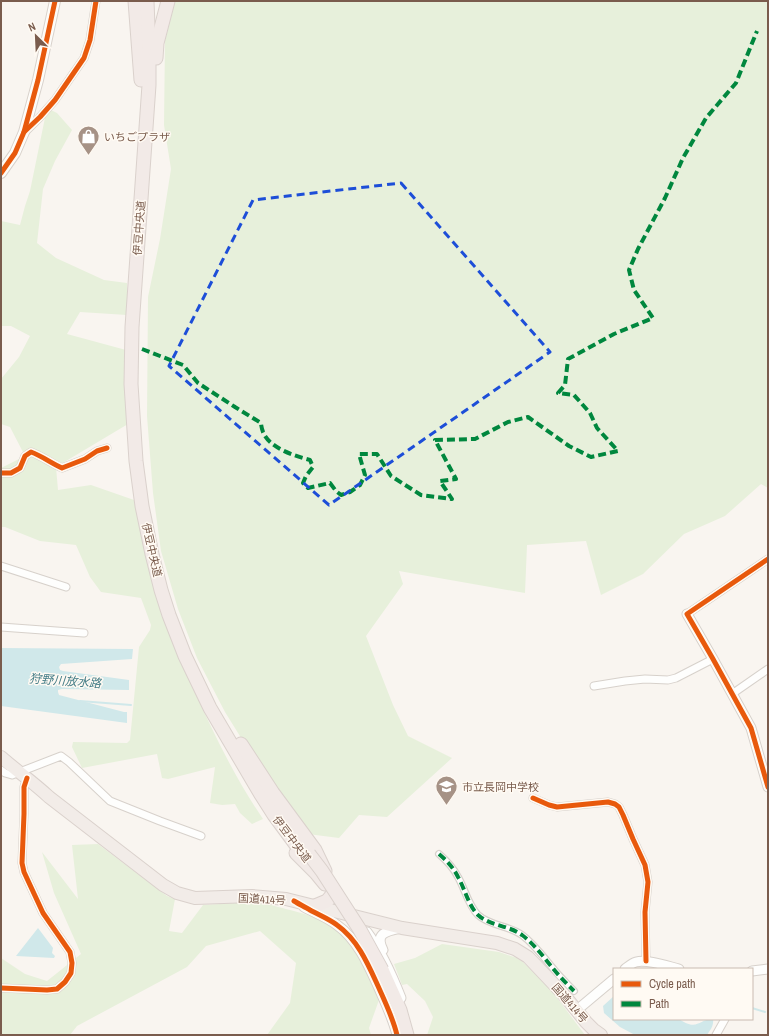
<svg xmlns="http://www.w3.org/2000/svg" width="769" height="1036" viewBox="0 0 769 1036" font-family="'Archivo Narrow','Noto Sans JP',sans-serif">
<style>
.green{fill:#e7f0db}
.water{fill:#d0e8ea}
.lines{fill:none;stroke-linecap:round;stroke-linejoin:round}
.stream{stroke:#d0e8ea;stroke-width:2}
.pedestrian-casing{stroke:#d7d1cb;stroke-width:8}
.minor-casing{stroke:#d7d1cb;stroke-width:9}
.tertiary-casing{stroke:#d7d1cb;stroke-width:11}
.secondary-casing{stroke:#d9d2cb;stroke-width:12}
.trunk-casing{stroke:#dad1cc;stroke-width:14}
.motorway-casing{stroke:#dad1cc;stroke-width:15}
.pedestrian{stroke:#fefefd;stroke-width:5.5}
.minor{stroke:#fefefd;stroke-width:7}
.tertiary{stroke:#fefefd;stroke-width:9}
.secondary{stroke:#fefefd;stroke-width:10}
.trunk{stroke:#f2ece8;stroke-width:12}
.motorway{stroke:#f2eae7;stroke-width:13}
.motorway-bridge-casing{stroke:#dad1cc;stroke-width:15;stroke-linecap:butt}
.motorway-bridge{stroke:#f2eae7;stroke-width:13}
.quiet{stroke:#00873e;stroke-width:4;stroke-dasharray:8 4;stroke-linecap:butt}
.cycleway-casing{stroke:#fffaf3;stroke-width:8}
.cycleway{stroke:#e8590c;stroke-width:5}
.marked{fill:none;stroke:#1d4ed8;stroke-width:3;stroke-dasharray:8 5;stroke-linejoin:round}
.labels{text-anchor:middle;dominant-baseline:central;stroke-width:3;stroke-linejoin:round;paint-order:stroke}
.poi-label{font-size:11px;fill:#7a5c4d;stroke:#fffaf3;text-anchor:start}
.street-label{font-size:11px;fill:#7a5c4d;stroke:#fffaf3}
.water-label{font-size:12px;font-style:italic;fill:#437c86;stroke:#fffaf3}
</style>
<rect width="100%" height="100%" fill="#f9f5f0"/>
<g class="green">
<polygon points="175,1 768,1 768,488 761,484 725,516 684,534 643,574 601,595 586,541 527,545 525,593 399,571 403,584 366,636 393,705 408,736 452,758 387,817 359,815 339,838 300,833 225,712 197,658 178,609 161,551 153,493 147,416 148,297 160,239 171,169 164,125 165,40"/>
<path d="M47 108 57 113 72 130 55 161 43 189 37 243 56 258 104 280 127 283V315L80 312 67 334 126 350 128 424 56 467 58 490 91 485 134 500C141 535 148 571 159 606 167 631 179 655 189 679 211 728 233 775 263 819L252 824 240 813 235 804 222 805 210 803 215 767 168 779 162 778 157 754 82 768 72 747 73 742 127 743 130 740 139 647 150 630 151 625 141 598 101 592 90 577 76 545 40 541 5 527H1V468L25 456 10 427 1 424V379L19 357 30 336 11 326H1V221L20 225 25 206 30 191Z"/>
<path d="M98 844 167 896 175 899 169 931 182 933 203 905C221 904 239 902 258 902 264 903 272 905 278 907 301 913 327 918 344 936 360 954 369 978 379 1000L369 1028 371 1035H267L290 1003 296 963 260 931 206 946 187 967 77 1026 70 1035H1V958L25 974 47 981 81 954 54 893 42 852 78 899 72 845Z"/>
<polygon points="442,944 499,952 517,958 523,962 552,991 585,1035 427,1035 433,1017 425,1001 407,984 402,985 394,964 415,958"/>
</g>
<g class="water">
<polygon points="1,648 133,649 132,659 61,664 59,667 60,670 63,671 129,680 129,690 62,689 58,690 58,692 59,695 124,712 127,712 127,723 1,706"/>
<polygon points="38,928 53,948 52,953 55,956 54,958 16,956"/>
<path d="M614 996V1019H679C698 1032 698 1019 713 1019 714 1026 710 1030 707 1035H635L620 1027 604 1013 603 1006Z"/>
</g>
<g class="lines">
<g class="stream">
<polyline points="80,701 131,705"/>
<polyline points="752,1008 765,1012"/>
</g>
<defs>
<path id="pedestrian" d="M439 854C447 861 453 867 458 877 465 889 468 905 478 915 490 926 508 925 522 935 534 944 542 955 551 966 558 975 566 983 574 991"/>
<g id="minor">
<polyline points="25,132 40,117 55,100 84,58 90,40 96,1"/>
<path d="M1 473H11L20 468 25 456 31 452C42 456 51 463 62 468L85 459 97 451 107 448"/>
<polyline points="1,566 66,587"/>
<polyline points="687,614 768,559"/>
<polyline points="1,627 84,633"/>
<polyline points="594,686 625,681 645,679 668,680 676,678 713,659"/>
<polyline points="732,694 768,669"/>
<polyline points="1,770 5,773 12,775 61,756 69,762 110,801 160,821 201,836"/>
<polyline points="533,798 549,805 557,807 608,802 615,804 619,807 623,815 633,839 645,865 648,882 645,912 646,961"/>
<polyline points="1,988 47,990 57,989 65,982 71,973 72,963 70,952 43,913 24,872 22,863 24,814 24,787 27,778"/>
<polyline points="716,1035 725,1019"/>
</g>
<g id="tertiary">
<polyline points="687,614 713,659 751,728 768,787"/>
<path d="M304 907C315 913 327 917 337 925 357 939 368 964 378 986 385 1002 393 1018 397 1035"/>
<path d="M367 932C382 952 392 975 401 998"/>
<path d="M383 950C374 933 387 931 401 928"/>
<path d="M625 969C629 966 632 963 636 962 647 959 667 966 679 969"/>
<polyline points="752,971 768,969"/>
<polyline points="577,1010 614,979"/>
</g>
<polyline id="secondary" points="1,173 15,153 24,132 38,80 55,1"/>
<path id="trunk" d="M1 757C17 771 34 783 49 797L163 885 177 893 195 898 252 896 286 899 402 928 497 943 515 949 528 957 564 995 586 1022 594 1030 601 1035"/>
<g id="motorway">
<polyline points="135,1 141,80"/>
<polyline points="147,1 149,52 149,85 132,327 131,384 136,461 142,506 152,554 161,590 169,615 185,656 210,708 260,793 274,815 305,857"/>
<polyline points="156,58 157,43 168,1"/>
<polyline points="241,744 273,793 315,850 325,871"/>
<polyline points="296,853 316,873 325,884"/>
<polyline points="315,906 327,901 332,895"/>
<polyline points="382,970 400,1010 407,1035"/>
</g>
</defs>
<use href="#pedestrian" class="pedestrian-casing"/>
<use href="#minor" class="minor-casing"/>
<use href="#tertiary" class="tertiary-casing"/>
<use href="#secondary" class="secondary-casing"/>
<use href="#trunk" class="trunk-casing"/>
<use href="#motorway" class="motorway-casing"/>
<use href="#pedestrian" class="pedestrian"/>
<use href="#minor" class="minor"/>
<use href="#tertiary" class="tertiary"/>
<use href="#secondary" class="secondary"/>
<use href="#trunk" class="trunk"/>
<use href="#motorway" class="motorway"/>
<defs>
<polyline id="motorway-bridge" points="309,854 322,871 360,930 382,970"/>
</defs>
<use href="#motorway-bridge" class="motorway-bridge-casing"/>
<use href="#motorway-bridge" class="motorway-bridge"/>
<g class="quiet">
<path d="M142 349 160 356 183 365 198 383 235 407 261 423C261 425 262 429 263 432 269 448 295 456 310 460L313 467 306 476 303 483 308 488 330 483 336 491 341 495 350 492 360 485 365 475 359 454H377L391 476 421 495 452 499 440 481 456 479 435 440 475 439 508 422 528 417 569 446 591 457 618 451 597 428 590 413 574 395 558 393 565 385 568 359 614 334 653 318 634 290 629 270 638 249 665 198 683 158 706 118 736 83 757 31"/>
<path d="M439 854C447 861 453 867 458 877 465 889 468 905 478 915 490 926 508 925 522 935 534 944 542 955 551 966 558 975 566 983 574 991"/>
</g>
<defs>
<g id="cycleway">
<polyline points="24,132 40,117 55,100 84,58 90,40 96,1"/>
<polyline points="1,173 15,153 24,132 38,80 55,1"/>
<path d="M1 473H11L20 468 25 456 31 452C42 456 51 463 62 468L85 459 97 451 107 448"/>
<polyline points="768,559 687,614 713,659 751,728 768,787"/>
<polyline points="533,798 549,805 557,807 608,802 615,804 619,807 623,815 633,839 645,865 648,882 645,912 646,961"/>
<path d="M294 901C299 904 305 907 310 910 319 915 329 919 337 925 358 940 368 964 378 986 385 1002 393 1018 397 1035"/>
<polyline points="1,988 47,990 57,989 65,982 71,973 72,963 70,952 43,913 24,872 22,863 24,814 24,787 27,778"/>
</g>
</defs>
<use href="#cycleway" class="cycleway-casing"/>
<use href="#cycleway" class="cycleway"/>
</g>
<path class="marked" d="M401 183 550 352 329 505 169 366 253 200Z"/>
<defs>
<symbol id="shop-pin" viewBox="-11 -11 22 30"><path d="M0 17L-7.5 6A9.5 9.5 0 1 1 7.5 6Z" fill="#a69286" stroke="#fffaf3"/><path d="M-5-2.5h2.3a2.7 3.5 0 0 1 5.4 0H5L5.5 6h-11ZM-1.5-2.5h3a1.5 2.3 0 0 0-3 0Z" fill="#fff"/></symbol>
<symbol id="school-pin" viewBox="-11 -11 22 30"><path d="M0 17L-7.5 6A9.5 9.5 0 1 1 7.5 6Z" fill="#a69286" stroke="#fffaf3"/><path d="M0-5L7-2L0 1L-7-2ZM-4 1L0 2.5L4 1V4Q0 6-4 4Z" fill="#fff"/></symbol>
</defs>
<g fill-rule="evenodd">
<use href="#shop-pin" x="76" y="124" width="25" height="34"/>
<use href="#school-pin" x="434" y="774" width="25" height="34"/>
</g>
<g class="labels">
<g class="poi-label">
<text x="104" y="137">いちごプラザ</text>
<text x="462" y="787">市立長岡中学校</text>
</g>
<g class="street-label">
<text transform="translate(139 228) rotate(-86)">伊豆中央道</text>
<text transform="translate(152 550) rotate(77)">伊豆中央道</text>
<text transform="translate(292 839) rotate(53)">伊豆中央道</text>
<text transform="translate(262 899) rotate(3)">国道414号</text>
<text transform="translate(570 1003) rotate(49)">国道414号</text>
</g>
<g class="water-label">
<text transform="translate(65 681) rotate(4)">狩野川放水路</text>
</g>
</g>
<rect width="769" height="1036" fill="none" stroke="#7a5c4d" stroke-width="4"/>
<rect x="613" y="968" width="140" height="52" fill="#fffaf3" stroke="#cabbb1"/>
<rect x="621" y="981" width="20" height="6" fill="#e8590c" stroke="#cabbb1"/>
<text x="649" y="988" font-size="12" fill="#7a5c4d">Cycle path</text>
<rect x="621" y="1001" width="20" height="6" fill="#00873e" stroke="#cabbb1"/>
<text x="649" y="1008" font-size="12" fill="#7a5c4d">Path</text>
<g transform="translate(36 36) rotate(336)" stroke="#fffaf3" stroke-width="3" paint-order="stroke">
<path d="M0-3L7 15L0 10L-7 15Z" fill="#7a5c4d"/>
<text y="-6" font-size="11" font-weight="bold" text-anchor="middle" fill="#7a5c4d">N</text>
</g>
</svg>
